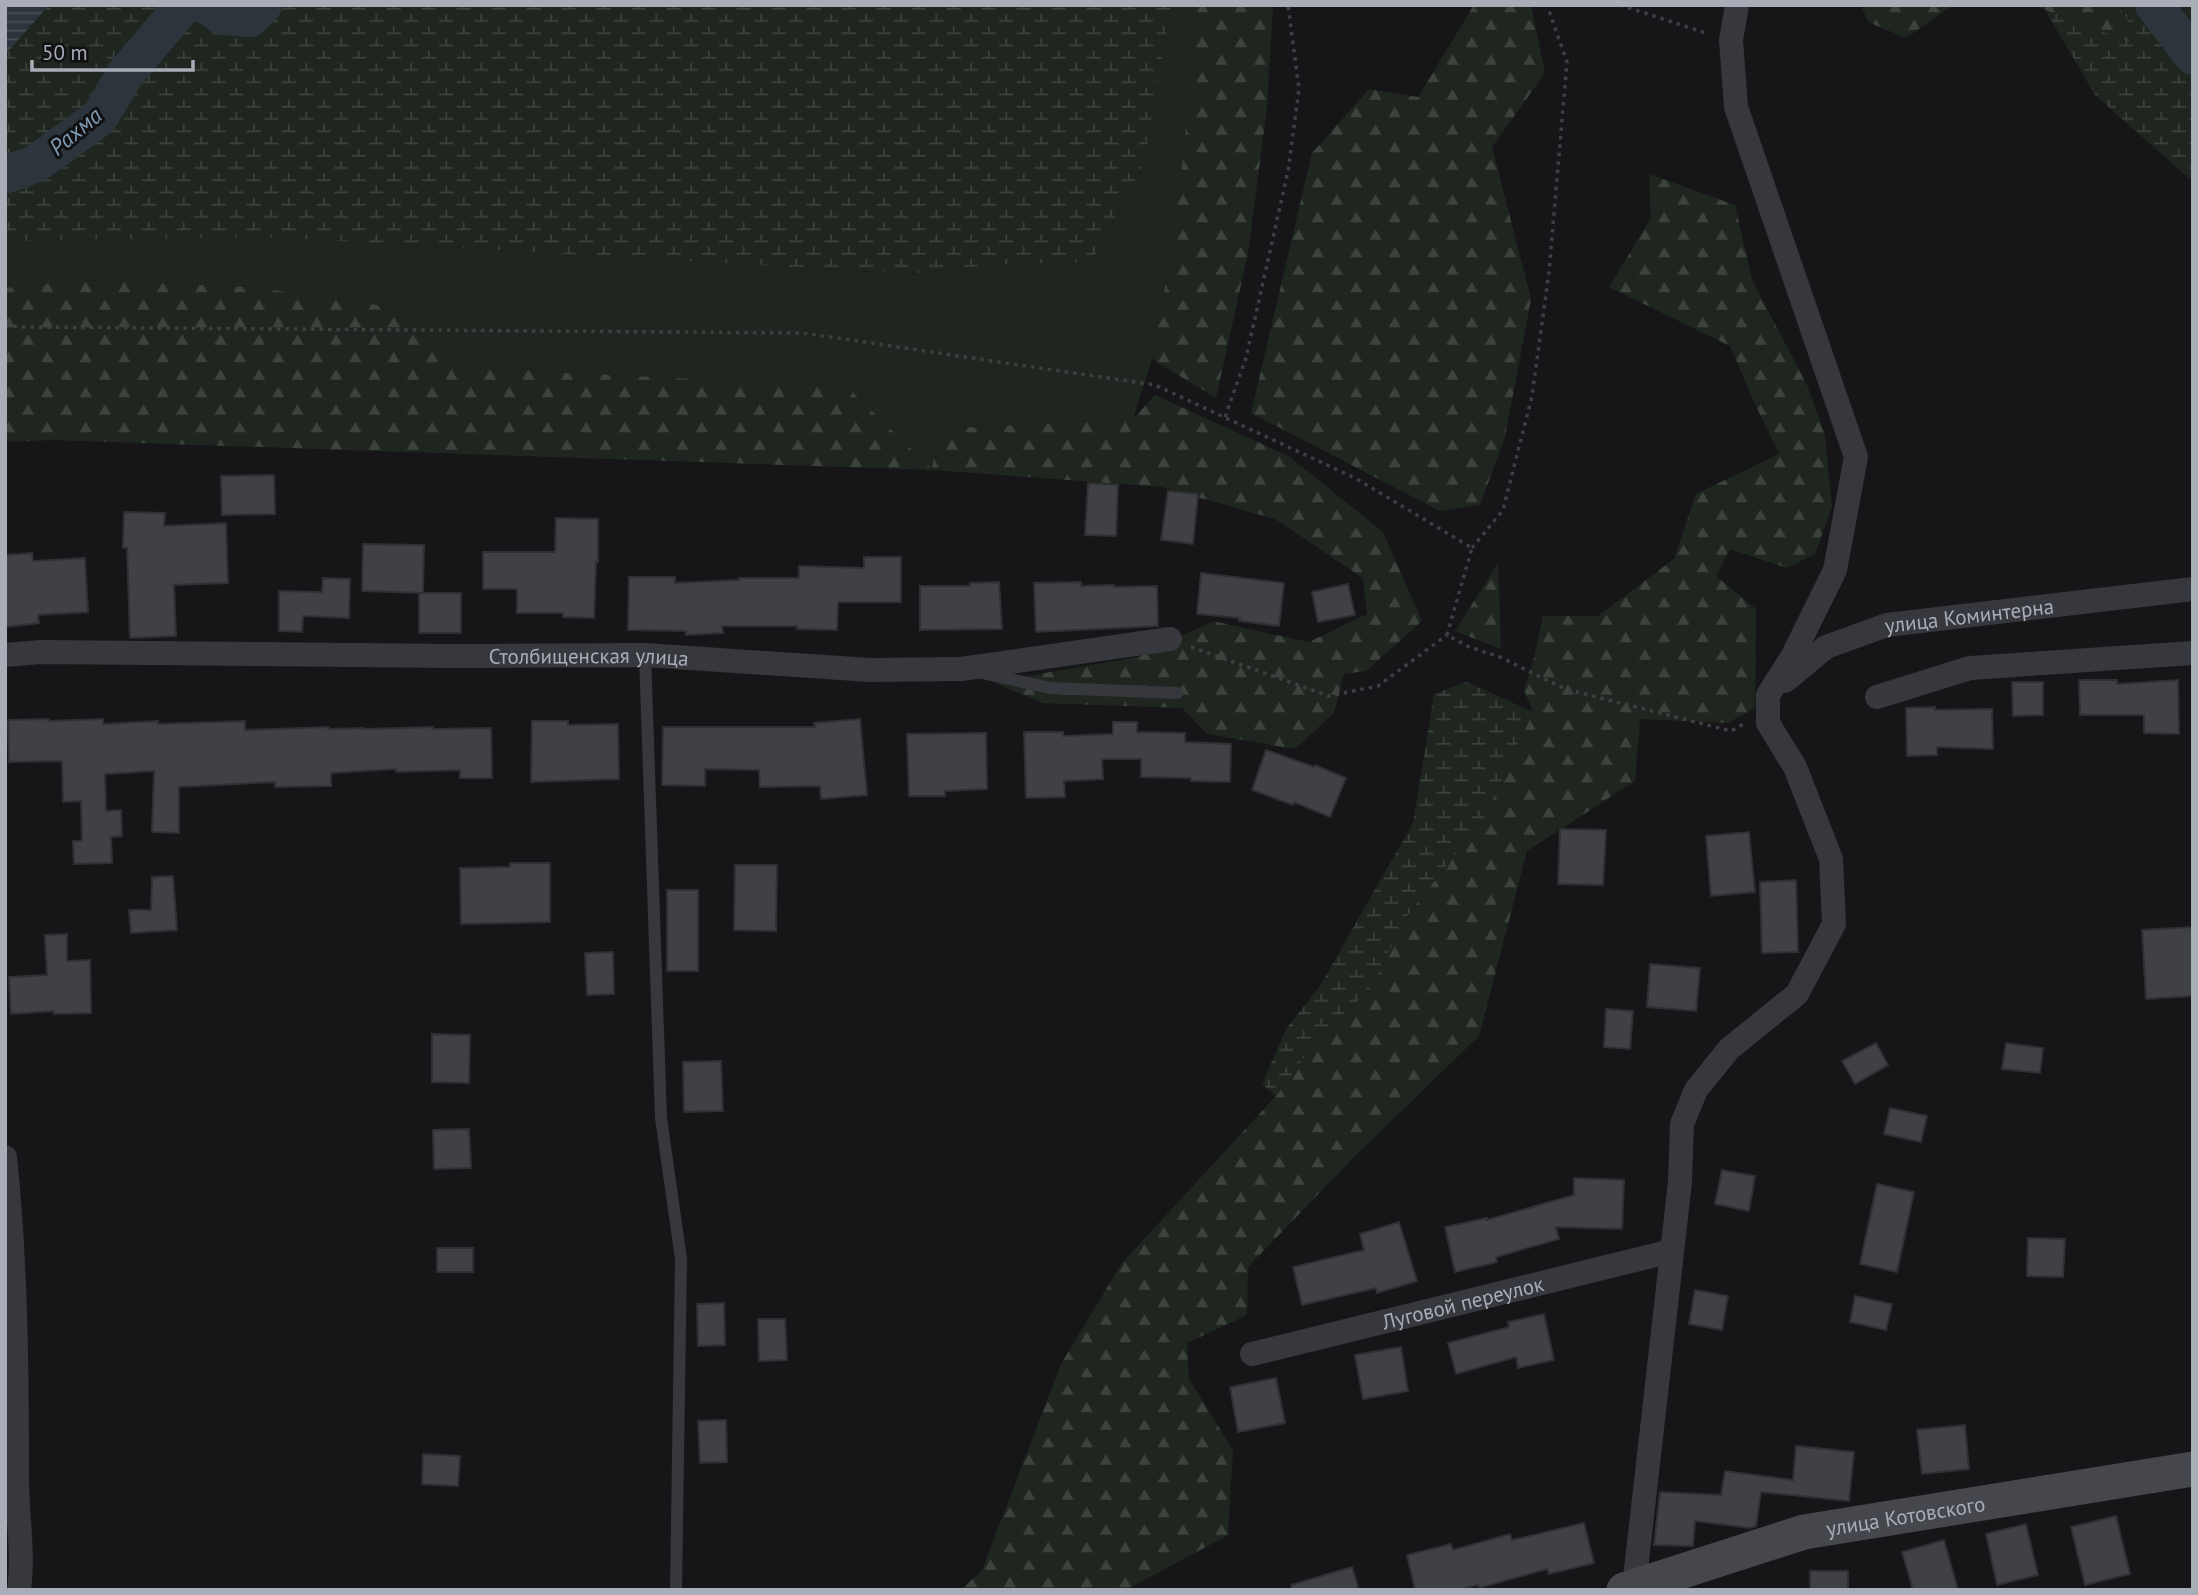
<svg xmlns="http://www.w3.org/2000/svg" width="2198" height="1595" viewBox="0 0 2198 1595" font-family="'PT Sans',sans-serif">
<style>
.green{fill:#1e261f}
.forest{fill:url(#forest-firs)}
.wetland{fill:url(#wetland-marsh)}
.water{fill:url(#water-rules)}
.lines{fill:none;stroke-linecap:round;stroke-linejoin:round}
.river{stroke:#2c353c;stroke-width:38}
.building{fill:#404145;stroke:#303034;stroke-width:2}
.path{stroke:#3d3f44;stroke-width:3.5;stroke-dasharray:3.5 5;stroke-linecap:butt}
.lane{stroke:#37383d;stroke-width:12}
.street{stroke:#37383d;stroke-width:24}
.secondary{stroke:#45474d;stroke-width:35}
.labels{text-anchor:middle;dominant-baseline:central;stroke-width:6;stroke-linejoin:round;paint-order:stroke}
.street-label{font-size:21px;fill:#a8adb8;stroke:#111113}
.water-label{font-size:23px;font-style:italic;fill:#7f9bb3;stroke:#111113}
</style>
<defs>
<pattern id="forest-firs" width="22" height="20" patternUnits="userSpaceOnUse" patternTransform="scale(1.75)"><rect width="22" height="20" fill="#1e261f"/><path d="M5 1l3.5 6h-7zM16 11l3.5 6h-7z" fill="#3c433d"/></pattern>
<pattern id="wetland-marsh" width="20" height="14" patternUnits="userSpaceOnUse" patternTransform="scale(1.75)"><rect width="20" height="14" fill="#1e261f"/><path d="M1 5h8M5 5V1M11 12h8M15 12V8" fill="none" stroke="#3c433d"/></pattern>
<pattern id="water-rules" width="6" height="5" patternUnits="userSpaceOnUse" patternTransform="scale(1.75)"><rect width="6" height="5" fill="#2c353c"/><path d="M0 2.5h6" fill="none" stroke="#485056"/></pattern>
</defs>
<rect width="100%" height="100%" fill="#161618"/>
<g class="green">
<polygon points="1171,5 1198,5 1176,226 1152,359 1133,419 939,429 932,470 846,386 463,368 378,305 251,287 78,280 5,288 5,241 272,237 910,274 1004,264 1091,262 1144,164"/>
<polygon points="2171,5 2193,5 2193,36"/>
</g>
<g class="forest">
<polygon points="1198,5 1273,5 1267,108 1248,253 1216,398 1152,359 1176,225"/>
<polygon points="1474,5 1531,5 1545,73 1492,147 1531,299 1505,437 1480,505 1440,511 1251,413 1312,153 1369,89 1418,97"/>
<polygon points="1861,5 1953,5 1906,38 1868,22"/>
<polygon points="2032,5 2118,5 2146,49"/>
<polygon points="1649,174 1735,205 1752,280 1807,385 1825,435 1832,506 1815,554 1787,568 1730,549 1716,576 1756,609 1755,708 1728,723 1640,719 1635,781 1527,851 1479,1036 1354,1157 1248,1267 1247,1315 1187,1343 1189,1379 1233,1450 1228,1535 1126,1590 961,1590 982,1570 1061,1364 1122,1263 1276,1096 1322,1033 1370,990 1407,916 1484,818 1533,712 1524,690 1534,658 1543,616 1598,616 1674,559 1696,494 1779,454 1755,404 1730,346 1609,287 1651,218"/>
<polygon points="78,280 251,287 378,305 463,368 846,386 932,469 939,429 1133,419 1155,395 1290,457 1383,532 1422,621 1366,671 1344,674 1334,713 1295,749 1207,734 1182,708 1042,703 993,682 1138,657 1213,621 1309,642 1367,614 1363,578 1275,519 1162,487 932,470 53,440 5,442 5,288"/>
<polygon points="1498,563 1501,649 1455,631"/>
</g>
<g class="wetland">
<polygon points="49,5 1171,5 1144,164 1091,262 1004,264 910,274 272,237 5,241 5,55"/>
<polygon points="2118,5 2171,5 2193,36 2193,182 2095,95 2045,10 2145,48"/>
<polygon points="1467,682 1533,712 1484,818 1407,916 1370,990 1322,1033 1276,1096 1262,1084 1286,1029 1320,986 1413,823 1434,694"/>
</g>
<polygon class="water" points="5,5 49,5 5,55"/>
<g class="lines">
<g class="river">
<polyline points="207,5 222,16 250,18 263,5"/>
<polyline points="2154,5 2193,56"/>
<polyline points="5,175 35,164 99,118 126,73 184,5"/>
</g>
</g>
<g class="building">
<polygon points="274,475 275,514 222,515 221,476"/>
<polygon points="1088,483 1118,485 1116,536 1085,535"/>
<polygon points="1168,491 1198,494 1193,544 1161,540"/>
<polygon points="124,512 165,513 164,526 226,523 228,583 174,585 176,636 130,638 127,548 123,548"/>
<polygon points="556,518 598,519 598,562 596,562 594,618 563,617 563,613 517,613 517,589 483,589 483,552 555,552"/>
<polygon points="363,544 424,545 423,593 362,591"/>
<polygon points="32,553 33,561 85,558 88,612 38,615 39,623 5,627 5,555"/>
<polygon points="864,557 901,557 901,602 838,602 837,630 797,629 797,626 722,626 723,633 686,635 686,631 628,630 629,577 675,577 675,583 739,580 739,578 799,578 799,566 864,568"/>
<polygon points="1201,573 1284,583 1279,626 1239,621 1240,618 1197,614"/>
<polygon points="323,578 350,579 349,618 303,616 302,632 279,631 279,591 322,592"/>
<polygon points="999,582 1002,629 920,630 920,586 970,586 970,583"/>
<polygon points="1081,582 1081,586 1114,585 1114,587 1157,586 1158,626 1036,632 1034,583"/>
<polygon points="1348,584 1355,615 1318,622 1312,592"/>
<rect x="419" y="593" width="42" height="40"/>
<polygon points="2079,680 2117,680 2117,684 2178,680 2179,734 2144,733 2144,715 2080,715"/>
<polygon points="2012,682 2043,682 2043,715 2013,716"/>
<polygon points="1935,707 1935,710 1992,709 1993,749 1937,747 1937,755 1907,756 1906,708"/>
<polygon points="49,719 49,721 103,719 103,724 158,721 158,724 245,721 245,730 329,727 329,729 364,728 364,729 433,727 433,729 491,728 492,778 460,778 460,770 396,772 396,769 331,773 331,786 275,787 275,782 179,787 179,833 152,832 154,771 105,774 106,811 121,810 122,836 111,837 112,863 74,864 73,841 82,841 81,801 63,802 62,761 9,762 8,720"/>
<polygon points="860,719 867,795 821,799 820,786 760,787 759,770 705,769 705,786 662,785 663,727 815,727 814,723"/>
<polygon points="532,721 568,721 568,725 618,724 619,779 531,782"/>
<polygon points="1113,722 1137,722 1137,732 1185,733 1185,742 1231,744 1230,782 1191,781 1191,778 1141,777 1141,759 1102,759 1103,779 1064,781 1065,797 1026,798 1024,732 1063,732 1063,736 1113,734"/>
<polygon points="986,733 987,789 945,791 945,796 909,796 907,734"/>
<polygon points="1266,750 1314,767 1315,765 1346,778 1330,817 1294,802 1293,805 1252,790"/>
<polygon points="1560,829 1606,830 1603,885 1558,884"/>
<polygon points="1749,832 1755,892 1711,896 1706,836"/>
<polygon points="510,863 550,863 550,922 461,924 460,868 510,867"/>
<polygon points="735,865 777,865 776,931 734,930"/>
<polygon points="173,876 177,930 131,933 129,910 151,910 152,877"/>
<polygon points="1796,880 1798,952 1762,953 1760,882"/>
<rect x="667" y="890" width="31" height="81"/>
<polygon points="2193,927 2193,996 2146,999 2142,930"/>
<polygon points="67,934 67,961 90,960 91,1013 54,1014 54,1011 11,1014 9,977 47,975 45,935"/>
<polygon points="613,952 614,994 587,995 585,953"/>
<polygon points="1650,964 1700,968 1696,1011 1647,1007"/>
<polygon points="1606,1009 1633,1011 1630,1049 1604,1047"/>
<polygon points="432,1034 470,1035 469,1083 432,1082"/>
<polygon points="1876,1043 1888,1065 1855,1084 1842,1061"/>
<polygon points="2006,1043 2043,1048 2040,1073 2002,1069"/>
<polygon points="721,1061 723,1111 684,1112 683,1062"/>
<polygon points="1890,1108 1927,1116 1921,1142 1884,1134"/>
<polygon points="469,1129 471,1168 434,1169 433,1130"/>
<polygon points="1722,1170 1755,1176 1749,1211 1715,1204"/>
<polygon points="1574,1178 1624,1180 1622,1229 1556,1227 1559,1239 1496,1257 1497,1262 1455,1272 1445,1227 1487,1218 1487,1220 1574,1195"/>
<polygon points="1877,1184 1914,1192 1897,1272 1860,1264"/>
<polygon points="1399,1222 1417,1281 1377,1293 1376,1288 1302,1305 1293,1267 1364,1250 1360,1234"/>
<polygon points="2028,1238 2065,1239 2063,1277 2027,1276"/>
<rect x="437" y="1248" width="36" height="24"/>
<polygon points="1695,1290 1728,1296 1722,1330 1689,1324"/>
<polygon points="1855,1296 1892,1304 1886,1330 1850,1322"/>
<polygon points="724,1303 725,1345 698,1346 697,1304"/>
<polygon points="1544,1314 1554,1360 1518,1368 1516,1357 1456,1374 1448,1343 1509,1327 1508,1322"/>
<polygon points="758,1319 785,1319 787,1360 759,1361"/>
<polygon points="1401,1347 1408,1391 1363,1399 1355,1355"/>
<polygon points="1276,1378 1285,1423 1238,1432 1230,1387"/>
<polygon points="726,1420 727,1462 700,1463 698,1421"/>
<polygon points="1965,1425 1969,1469 1922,1474 1917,1430"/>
<polygon points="1796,1446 1854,1452 1849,1501 1761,1492 1756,1526 1750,1528 1695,1521 1693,1546 1654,1545 1660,1492 1721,1495 1725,1471 1793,1480"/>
<polygon points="423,1454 460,1456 458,1486 422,1484"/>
<polygon points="2116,1516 2130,1574 2085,1585 2071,1527"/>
<polygon points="1584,1523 1594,1563 1549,1574 1547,1569 1479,1588 1478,1585 1459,1590 1415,1590 1407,1555 1451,1544 1453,1550 1510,1534 1512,1540"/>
<polygon points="2026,1524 2038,1575 1997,1585 1986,1534"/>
<polygon points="1944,1540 1958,1590 1913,1590 1902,1552"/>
<polygon points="1352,1567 1359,1590 1292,1590 1291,1585"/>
<rect x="1810" y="1571" width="38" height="19"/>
</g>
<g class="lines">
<g class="path">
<polyline points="1620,5 1709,34"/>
<polyline points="5,325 21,327 803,333 1155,385 1355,478 1472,548 1447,635 1469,647 1500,657 1565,689 1731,731 1745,723"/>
<polyline points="1225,417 1246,358 1288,171 1299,89 1288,5"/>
<polyline points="1472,548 1503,510 1532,396 1549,272 1567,62 1547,5"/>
<polyline points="1191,647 1329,696 1378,686 1447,635"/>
</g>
<g class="lane">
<polyline points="645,655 661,1118 681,1259 676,1590"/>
<polyline points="982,673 1050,688 1177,693"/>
</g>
<g class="street">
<path id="s1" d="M5 655 41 652 452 656 645 655 870 670 961 669 1170 639"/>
<path id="s2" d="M1785 681 1826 647 1887 625 2193 589"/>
<polyline points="1877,697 1970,668 2193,653"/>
<path d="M5 1157C16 1263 17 1371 17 1478 17 1515 24 1553 19 1590"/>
<path id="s3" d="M1252 1354 1672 1251"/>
<polyline points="1634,1587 1680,1182 1682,1124 1696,1090 1729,1049 1797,994 1834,924 1831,859 1795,767 1768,723 1768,695 1792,657 1835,570 1856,457 1736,107 1731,40 1737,5"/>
</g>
<path class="secondary" id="s4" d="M1624 1590 1804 1532 2193 1469"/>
</g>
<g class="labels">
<g class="street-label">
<text stroke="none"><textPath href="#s2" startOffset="201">улица Коминтерна</textPath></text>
<text stroke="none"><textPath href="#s1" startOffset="584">Столбищенская улица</textPath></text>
<text stroke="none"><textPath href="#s3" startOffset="217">Луговой переулок</textPath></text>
<text stroke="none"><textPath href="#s4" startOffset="292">улица Котовского</textPath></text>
</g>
<g class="water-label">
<text transform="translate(75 131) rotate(-40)">Рахма</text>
</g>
</g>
<rect width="2198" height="1595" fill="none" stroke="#a8adb8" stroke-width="14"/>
<path d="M32 60v10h161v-10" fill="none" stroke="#a8adb8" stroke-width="3.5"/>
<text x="42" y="60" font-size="21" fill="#a8adb8" stroke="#111113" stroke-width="5" paint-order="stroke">50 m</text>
</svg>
